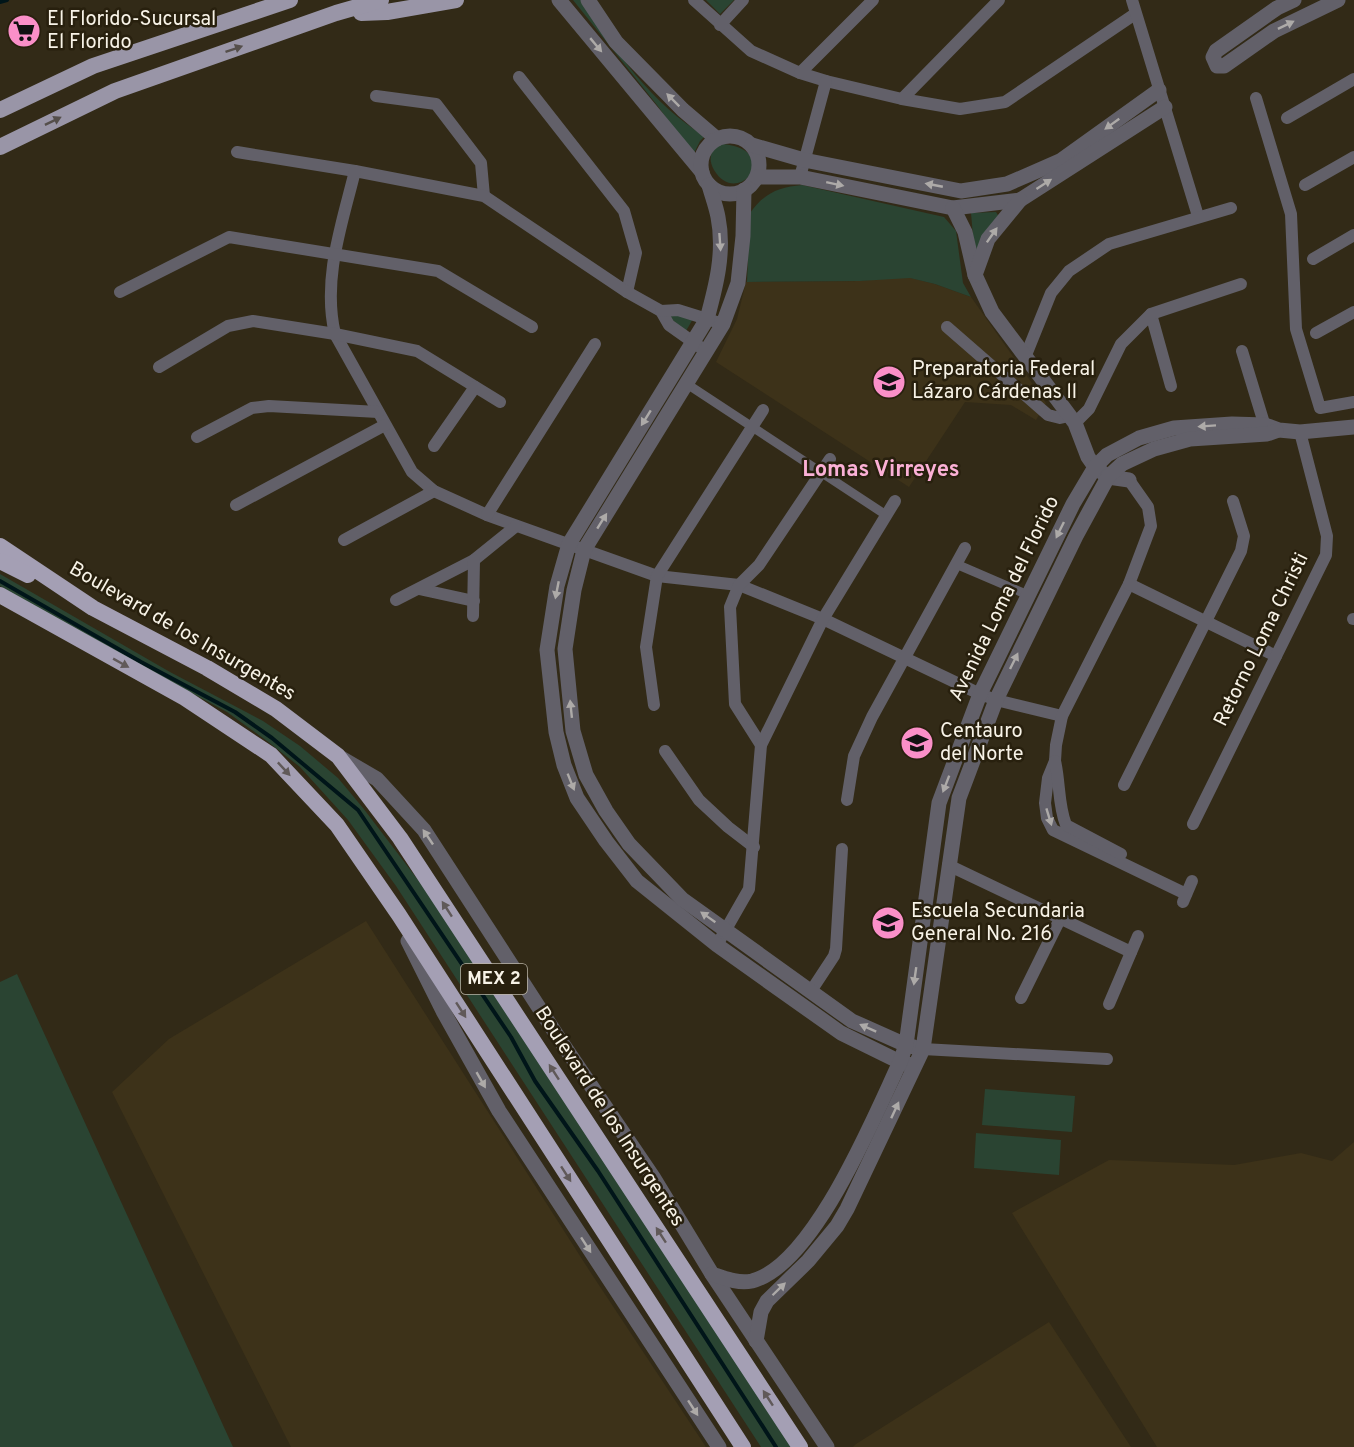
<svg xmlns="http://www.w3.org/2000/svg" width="1354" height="1447" viewBox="0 0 1354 1447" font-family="Overpass,sans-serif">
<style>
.built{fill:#3d3219}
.green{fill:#2a4432}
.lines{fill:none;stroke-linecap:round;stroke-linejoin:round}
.stream{stroke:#001519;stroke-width:4}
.pedestrian{stroke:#626069;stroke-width:9}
.minor{stroke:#626069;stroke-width:12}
.tertiary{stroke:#626069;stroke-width:15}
.primary{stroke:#9995a7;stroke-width:16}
.trunk{stroke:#a49fb4;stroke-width:16}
.oneway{fill:#adaaa8}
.oneway2{fill:#554f4b}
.oneway3{fill:#605959}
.labels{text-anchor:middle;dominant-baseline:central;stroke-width:5;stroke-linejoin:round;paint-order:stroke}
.shield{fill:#28200e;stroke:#bab4a6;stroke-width:1.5}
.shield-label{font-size:18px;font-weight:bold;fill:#f8f3e7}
.poi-label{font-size:20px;fill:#f8f3e7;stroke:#28200e;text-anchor:start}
.street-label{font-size:20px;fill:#f8f3e7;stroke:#28200e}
.quarter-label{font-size:22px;font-weight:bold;fill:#fbb0d6;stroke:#28200e}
</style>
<rect width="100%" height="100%" fill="#322a17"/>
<g class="built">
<polygon points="898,277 911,278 935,284 971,297 1046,403 1036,420 1011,405 965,402 909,487 716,362 737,319 746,282 860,281"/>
<polygon points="366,921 589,1270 706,1447 291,1447 112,1092 169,1039"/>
<polygon points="1354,1142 1354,1447 1157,1447 1012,1213 1109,1160 1234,1165 1301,1153 1332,1161"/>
<polygon points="1049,1322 1131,1447 853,1447 856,1444"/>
</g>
<g class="green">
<path d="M573 0H581C615 50 652 105 705 136L700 141 693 155 657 105Z"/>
<polygon points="706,0 734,0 720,14"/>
<path d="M723 144C785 151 737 209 714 170 709 161 710 156 714 147Z"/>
<path d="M802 185 944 217 956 231 963 283 971 297 935 284 910 278 860 281 747 282 750 213C764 193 779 187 802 185Z"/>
<polygon points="996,212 999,217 975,259 971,213"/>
<polygon points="671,315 694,317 686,331 670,318"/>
<polygon points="0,574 170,672 263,721 300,746 338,778 363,808 441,910 793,1447 761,1447 396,886 348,820 300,767 267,741 227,712 81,634 0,586"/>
<polygon points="17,974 233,1447 0,1447 0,982"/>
<polygon points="985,1089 1075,1096 1072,1132 982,1125"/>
<polygon points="976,1133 1061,1140 1059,1175 974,1168"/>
</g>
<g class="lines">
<g class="stream">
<polyline points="0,2 7,0"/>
<polyline points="0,581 141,662 235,712 272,738 358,810 511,1037 535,1081 598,1171 776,1447"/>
</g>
<g class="pedestrian">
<polyline points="687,384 886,515"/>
<polyline points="956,564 1028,595"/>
</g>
<g class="minor">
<polyline points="694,0 751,51 800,73 826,81 902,99 960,109 1005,102 1135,14"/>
<polyline points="1132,0 1198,216"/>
<polyline points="720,25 743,0"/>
<polyline points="800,73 873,0"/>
<polyline points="519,77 624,211 636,253 627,292"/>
<polyline points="376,96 436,104 481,163 484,196"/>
<polyline points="1256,98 1291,214 1296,329 1320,408 1354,402"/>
<polyline points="902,99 999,0"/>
<polyline points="1287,118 1354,79"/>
<polyline points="237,152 355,171 484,196 627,292 661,311 669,325 707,352"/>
<path d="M355 171C342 224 322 279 335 334L412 472 434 491 487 515 657 576 739 585 823 619 980 694 996 700 1062 716"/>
<polyline points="800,177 826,81"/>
<polyline points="1305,185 1354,157"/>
<polyline points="1313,259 1354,235"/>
<polyline points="120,292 229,237 438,271 532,327"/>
<polyline points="661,311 678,310 723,324"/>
<polyline points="1151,314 1171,386"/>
<polyline points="947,327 1048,415 1060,418 1069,416"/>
<polyline points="1316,333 1354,312"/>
<polyline points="1242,351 1267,433"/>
<polyline points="1026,355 1051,293 1069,271 1109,244 1231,208"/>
<polyline points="159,367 228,326 253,321 335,334 417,351 500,402"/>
<polyline points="1075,423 1089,409 1121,344 1151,314 1241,284"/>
<polyline points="197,437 252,408 269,406 378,412"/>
<polyline points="434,446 475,387"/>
<polyline points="1129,480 1148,507 1151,526 1129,584 1062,716 1056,745 1055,761 1048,778 1045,803 1047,818 1053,830 1186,894"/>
<polyline points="236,505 385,425"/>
<polyline points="487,515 595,344"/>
<polyline points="344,540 434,491"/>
<polyline points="1129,584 1276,656"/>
<polyline points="419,589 474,601"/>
<polyline points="396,600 474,560 516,526"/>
<polyline points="473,616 474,560"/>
<polyline points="1353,619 1354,619"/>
<polyline points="654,705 646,647 657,576 763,410"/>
<polyline points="761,745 735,704 730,607 739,585 759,565 830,459"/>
<polyline points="665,751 699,800 728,827 754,847"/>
<path d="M1055 761C1060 782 1058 805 1066 825L1121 854"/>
<polyline points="1124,785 1241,551 1244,536 1233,501"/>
<polyline points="847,800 854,756 872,717 965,548"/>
<polyline points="1193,824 1326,555 1327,536 1300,432"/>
<polyline points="948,865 1131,952"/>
<polyline points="1183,902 1192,881"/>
<polyline points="717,945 749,889 761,745 823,619 895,501"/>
<polyline points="811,991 834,956 836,949 842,849"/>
<polyline points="1021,998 1060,919"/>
<polyline points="1109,1004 1138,936"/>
<polyline points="923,1049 1107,1059"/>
</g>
<g class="tertiary">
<polyline points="559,0 702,172"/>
<polyline points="588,0 616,42 683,110 717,139"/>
<polyline points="1294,0 1277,8 1216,51 1213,57 1217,66 1224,66 1274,31 1338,0"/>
<circle cx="730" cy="165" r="29"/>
<polyline points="752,145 804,160 961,191 1007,184 1060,161 1159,90"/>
<polyline points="757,177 800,177 953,208 1020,200 1165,107"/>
<path d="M709 185C712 196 716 206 718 217 725 252 716 286 707 319L569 544 557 586 547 650 556 732 564 765 577 798 606 841 637 881 717 945 841 1033 900 1062 908 1064"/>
<polyline points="744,190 743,236 738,283 723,324 584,550 574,590 565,649 573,731 586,775 606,811 629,844 682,899 852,1021 906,1045 914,1047"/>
<polyline points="953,208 965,232 975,275 992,312 1075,423 1088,457 1095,467 1108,477 1129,480"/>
<polyline points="975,275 988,239 1020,200"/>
<polyline points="341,758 377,779 424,830 558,1037 653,1177 712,1274 827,1447"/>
<polyline points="408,941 443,1011 499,1111 719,1447"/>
<path d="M712 1274C724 1278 738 1284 752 1281 814 1265 874 1117 900 1062L906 1045 939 803 980 694 1073 504 1095 467 1107 455 1139 438 1174 428 1232 424 1265 425 1279 430 1300 432 1354 427"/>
<polyline points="756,1341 761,1312 767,1301 808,1261 837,1226 847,1209 923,1049 959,798 996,700 1076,536 1108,477 1122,464 1154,449 1190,439 1267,434 1276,431"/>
</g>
<g class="primary">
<polyline points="361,13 387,12 456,0"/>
<polyline points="0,110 93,66 290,0"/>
<polyline points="0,147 115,91 336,13 381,0"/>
</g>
<g class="trunk">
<polyline points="0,546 93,608 207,668 276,709 338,756 400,838 800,1447"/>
<polyline points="0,561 28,575"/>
<polyline points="0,595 185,698 271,755 337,825 399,915 743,1447"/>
</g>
</g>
<defs><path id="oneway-solid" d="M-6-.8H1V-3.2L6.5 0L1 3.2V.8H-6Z" transform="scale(1.5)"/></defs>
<g class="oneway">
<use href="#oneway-solid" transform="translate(1286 25) rotate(-26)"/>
<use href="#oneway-solid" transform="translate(596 45) rotate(50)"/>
<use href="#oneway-solid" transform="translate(673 100) rotate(-135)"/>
<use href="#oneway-solid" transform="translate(1112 124) rotate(144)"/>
<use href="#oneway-solid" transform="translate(835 184) rotate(12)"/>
<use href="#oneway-solid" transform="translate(1044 184) rotate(-33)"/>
<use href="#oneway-solid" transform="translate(934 185) rotate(-169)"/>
<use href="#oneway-solid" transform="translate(992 235) rotate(-55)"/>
<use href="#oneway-solid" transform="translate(720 242) rotate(86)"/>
<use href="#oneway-solid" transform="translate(646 418) rotate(122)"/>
<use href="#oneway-solid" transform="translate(1207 426) rotate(176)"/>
<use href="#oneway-solid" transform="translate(602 521) rotate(-58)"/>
<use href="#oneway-solid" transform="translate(1060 530) rotate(116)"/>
<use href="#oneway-solid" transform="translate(557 590) rotate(101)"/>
<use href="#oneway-solid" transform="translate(1014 661) rotate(-64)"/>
<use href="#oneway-solid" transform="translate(571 709) rotate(-96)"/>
<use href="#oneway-solid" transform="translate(571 782) rotate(68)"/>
<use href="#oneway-solid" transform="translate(946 784) rotate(111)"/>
<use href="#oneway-solid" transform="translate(1049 817) rotate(73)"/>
<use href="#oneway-solid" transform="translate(428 837) rotate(-124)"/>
<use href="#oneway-solid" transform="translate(708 917) rotate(-145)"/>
<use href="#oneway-solid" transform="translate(915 976) rotate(98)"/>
<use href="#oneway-solid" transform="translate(868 1028) rotate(-156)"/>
<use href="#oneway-solid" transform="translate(481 1080) rotate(60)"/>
<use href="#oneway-solid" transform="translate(895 1110) rotate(-65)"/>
<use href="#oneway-solid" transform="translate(586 1245) rotate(57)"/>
<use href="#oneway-solid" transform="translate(779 1289) rotate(-44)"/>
<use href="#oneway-solid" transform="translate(693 1408) rotate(57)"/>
</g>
<g class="oneway2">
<use href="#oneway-solid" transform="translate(234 49) rotate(-19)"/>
<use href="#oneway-solid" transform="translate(53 121) rotate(-26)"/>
</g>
<g class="oneway3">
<use href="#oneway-solid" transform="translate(121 663) rotate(29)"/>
<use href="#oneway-solid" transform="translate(284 769) rotate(47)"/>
<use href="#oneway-solid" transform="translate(447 909) rotate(-123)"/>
<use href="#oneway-solid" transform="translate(461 1010) rotate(57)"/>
<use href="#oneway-solid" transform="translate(554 1072) rotate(-123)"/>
<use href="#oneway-solid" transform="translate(566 1174) rotate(57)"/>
<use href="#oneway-solid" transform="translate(661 1235) rotate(-123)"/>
<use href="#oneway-solid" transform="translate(768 1398) rotate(-123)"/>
</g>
<defs>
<symbol id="supermarket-disc" viewBox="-11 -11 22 22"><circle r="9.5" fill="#fa8fc8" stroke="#28200e"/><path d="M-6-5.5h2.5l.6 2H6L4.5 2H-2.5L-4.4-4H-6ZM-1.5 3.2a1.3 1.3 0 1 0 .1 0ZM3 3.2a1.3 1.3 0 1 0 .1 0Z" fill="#111"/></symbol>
<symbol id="school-disc" viewBox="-11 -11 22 22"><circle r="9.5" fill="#fa8fc8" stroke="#28200e"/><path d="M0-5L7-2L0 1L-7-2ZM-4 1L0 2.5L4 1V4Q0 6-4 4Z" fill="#111"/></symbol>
</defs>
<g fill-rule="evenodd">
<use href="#supermarket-disc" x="5" y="12" width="38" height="38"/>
<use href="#school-disc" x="870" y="363" width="38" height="38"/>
<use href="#school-disc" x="898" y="724" width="38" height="38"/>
<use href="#school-disc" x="869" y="904" width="38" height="38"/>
</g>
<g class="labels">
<rect class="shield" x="461" y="964" width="66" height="30" rx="4.5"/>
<g class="shield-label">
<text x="494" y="979">MEX 2</text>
</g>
<g class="poi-label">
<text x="47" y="20">El Florido-Sucursal<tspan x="47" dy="23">El Florido</tspan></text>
<text x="912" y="370">Preparatoria Federal<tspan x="912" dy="23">Lázaro Cárdenas ll</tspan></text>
<text x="940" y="732">Centauro<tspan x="940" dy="23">del Norte</tspan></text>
<text x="911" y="912">Escuela Secundaria<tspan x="911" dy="23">General No. 216</tspan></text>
</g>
<g class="street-label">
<text transform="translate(1005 599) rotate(-64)">Avenida Loma del Florido</text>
<text transform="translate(182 632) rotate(30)">Boulevard de los Insurgentes</text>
<text transform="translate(1262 640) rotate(-64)">Retorno Loma Christi</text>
<text transform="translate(609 1117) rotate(57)">Boulevard de los Insurgentes</text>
</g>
<g class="quarter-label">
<text x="881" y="470">Lomas Virreyes</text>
</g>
</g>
</svg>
